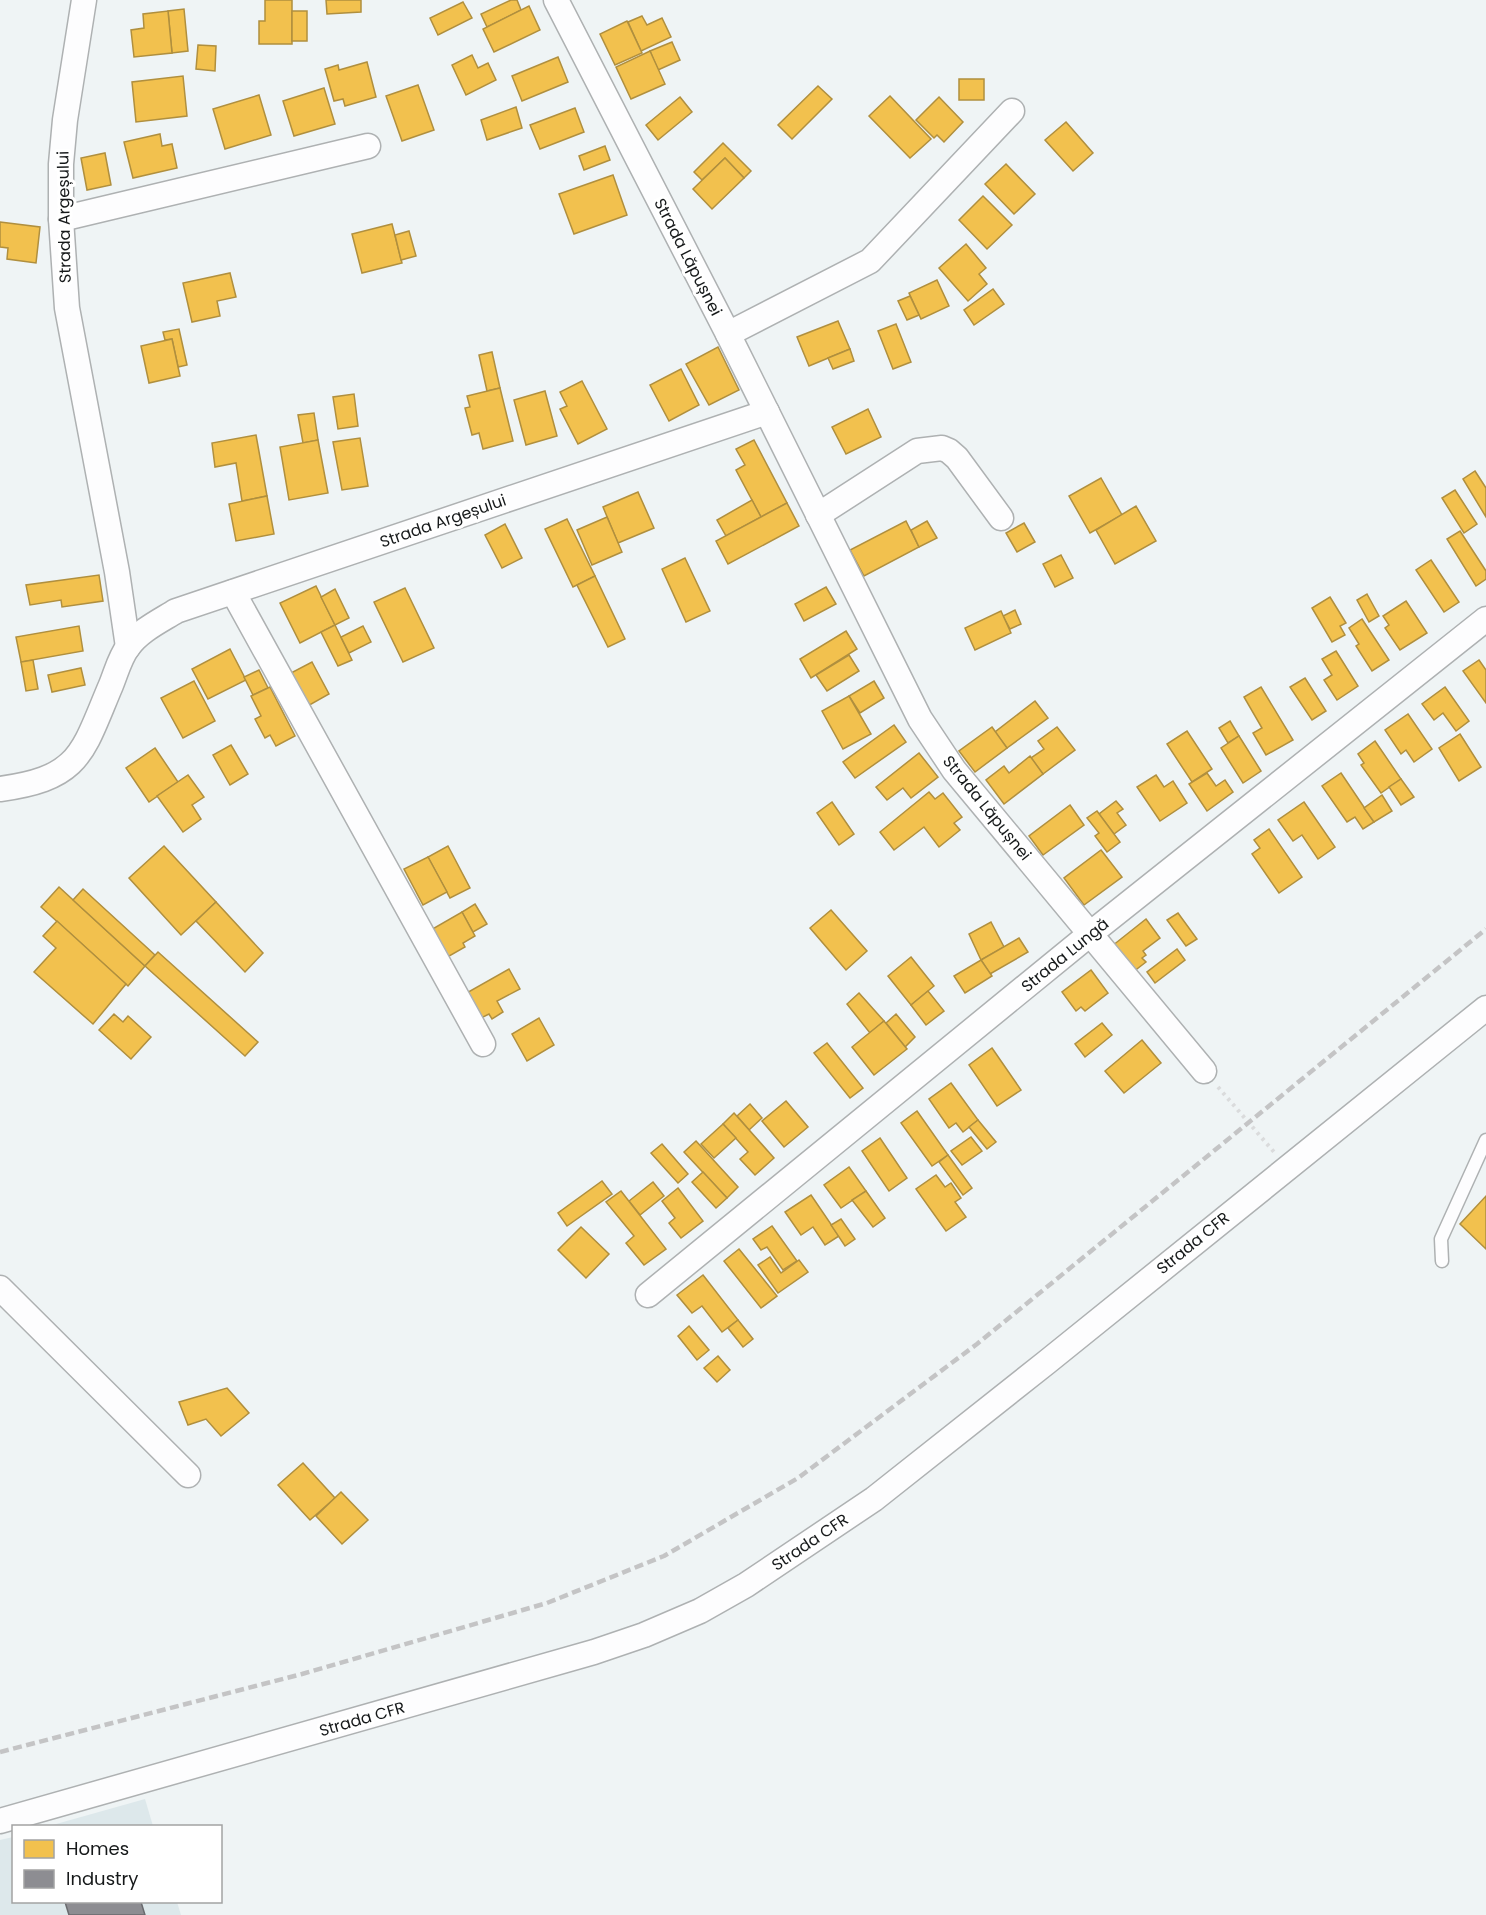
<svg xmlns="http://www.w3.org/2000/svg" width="1486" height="1915" viewBox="0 0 1486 1915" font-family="Poppins,sans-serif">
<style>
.built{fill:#dde8eb}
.homes{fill:#f2c14e;stroke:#b08f3e;stroke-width:1.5}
.industry{fill:#8d8d92;stroke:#696a6e;stroke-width:1.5}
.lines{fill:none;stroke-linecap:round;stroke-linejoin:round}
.service-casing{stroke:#aeb1b2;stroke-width:15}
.minor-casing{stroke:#aeb1b2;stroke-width:27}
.path{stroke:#dadbdc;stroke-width:4;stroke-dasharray:3 4.5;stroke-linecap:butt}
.service{stroke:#fdfdfe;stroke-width:12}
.minor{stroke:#fdfdfe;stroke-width:24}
.rail{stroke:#c4c4c5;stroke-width:4.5;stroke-dasharray:9 4.5;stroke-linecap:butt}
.labels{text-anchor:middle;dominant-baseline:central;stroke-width:6;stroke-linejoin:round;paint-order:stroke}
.street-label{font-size:16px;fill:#16191a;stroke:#fff}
</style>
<rect width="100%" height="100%" fill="#eff4f5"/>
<g class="built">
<polygon points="145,1799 153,1826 49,1826"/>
<polygon points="13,1837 14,1902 177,1902 181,1915 0,1915 0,1840"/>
</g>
<g class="homes">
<polygon points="265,0 292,0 292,44 259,44 259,21 265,21"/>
<polygon points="326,0 361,0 361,12 327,14"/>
<polygon points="511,0 517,0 521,10 487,27 481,14"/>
<polygon points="463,2 472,18 438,35 430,18"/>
<polygon points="529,6 540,30 494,52 483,29"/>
<polygon points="184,9 188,51 172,53 168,11"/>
<polygon points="168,11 172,53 134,57 131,30 144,28 143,14"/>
<rect x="292" y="11" width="15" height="30"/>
<polygon points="642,16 647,25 662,18 671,37 641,51 628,22"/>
<polygon points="627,21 642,53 615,65 600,34"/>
<polygon points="672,42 680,60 658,70 650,51"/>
<polygon points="198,45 216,46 215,71 196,69"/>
<polygon points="650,51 665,84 631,99 616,67"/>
<polygon points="472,55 478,68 488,63 496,80 466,95 452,65"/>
<polygon points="558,57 568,82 522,101 512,76"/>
<polygon points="367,62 376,97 345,106 343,99 334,101 325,69 338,65 339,70"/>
<polygon points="183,76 187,116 136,122 132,82"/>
<rect x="959" y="79" width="25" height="21"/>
<polygon points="418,85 434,130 402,141 386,96"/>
<polygon points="818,86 832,99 792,139 778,125"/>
<polygon points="324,88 335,124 294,136 283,101"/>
<polygon points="259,95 271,135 225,149 213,109"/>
<polygon points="890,96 931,139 910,158 869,116"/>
<polygon points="680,97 692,112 658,140 646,125"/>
<polygon points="939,97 963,122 944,142 937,135 934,138 916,120"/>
<polygon points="516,107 522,128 487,140 481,120"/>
<polygon points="575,108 584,132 540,149 530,125"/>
<polygon points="1066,122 1093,153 1073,171 1045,140"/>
<polygon points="160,134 162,146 172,144 177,168 133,178 124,142"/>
<polygon points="723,143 751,171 744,178 725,158 702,180 694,172"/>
<polygon points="605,146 610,160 584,170 579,156"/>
<polygon points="105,153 111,185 87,190 81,158"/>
<polygon points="725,158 744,178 712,209 693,189"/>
<polygon points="1006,164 1035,194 1014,214 985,184"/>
<polygon points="613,175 627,215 574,234 559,194"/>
<polygon points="983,196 1012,225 987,249 959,220"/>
<polygon points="0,222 40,227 36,263 7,259 8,248 0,247"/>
<polygon points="392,224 402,263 362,273 352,234"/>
<polygon points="409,231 416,256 401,260 395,235"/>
<polygon points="966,244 986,268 979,274 987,284 968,301 939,268"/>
<polygon points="230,273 236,297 217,301 220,316 192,322 183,283"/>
<polygon points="937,280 949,306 921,319 909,293"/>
<polygon points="993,289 1004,304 974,325 964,310"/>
<polygon points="910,296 919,315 907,320 898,301"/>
<polygon points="838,321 850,349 809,366 797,337"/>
<polygon points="896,324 911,362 893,369 878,331"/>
<polygon points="179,329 187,365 178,367 172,339 165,340 163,332"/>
<polygon points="172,339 180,376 149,383 141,346"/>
<polygon points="718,347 739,390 709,405 686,364"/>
<polygon points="850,349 854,361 833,369 828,358"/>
<polygon points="492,352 500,388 487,391 479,355"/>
<polygon points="681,369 699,405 669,421 650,385"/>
<polygon points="582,381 607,429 578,444 560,409 567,406 560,392"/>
<polygon points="500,388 513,441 483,449 479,433 472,435 465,408 470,407 467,396"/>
<polygon points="545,391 557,436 526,445 514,400"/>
<polygon points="354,394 358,426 338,429 333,397"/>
<polygon points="868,409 881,437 846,454 832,427"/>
<polygon points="314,413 318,440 303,443 298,415"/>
<polygon points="256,435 267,496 242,501 236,463 215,467 212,443"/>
<polygon points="360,438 368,486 342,490 333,442"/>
<polygon points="318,440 328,493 289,500 280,447"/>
<polygon points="754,440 787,503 761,517 736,470 745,465 736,449"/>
<polygon points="1475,471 1486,488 1486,517 1463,479"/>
<polygon points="1101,478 1122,515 1090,533 1069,496"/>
<polygon points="1455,490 1477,524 1464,533 1442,498"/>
<polygon points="638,492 654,528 618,543 603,507"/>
<polygon points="267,496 274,534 236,541 229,504"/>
<polygon points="752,500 761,517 726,536 717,520"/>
<polygon points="787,503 799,526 728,564 716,541"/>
<polygon points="1136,506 1156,541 1115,564 1096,530"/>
<polygon points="607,517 622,552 592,565 577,530"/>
<polygon points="567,519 595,576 573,587 545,529"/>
<polygon points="906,521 919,547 864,576 850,550"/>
<polygon points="927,521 937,538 919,547 911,530"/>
<polygon points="1024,523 1035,542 1017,552 1006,533"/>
<polygon points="505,524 522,558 502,568 485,535"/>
<polygon points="1460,531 1486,571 1486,579 1476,586 1447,539"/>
<polygon points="1061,555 1073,578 1055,587 1043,564"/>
<polygon points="685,558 710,611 686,622 662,569"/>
<polygon points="1431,560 1459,602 1444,612 1416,570"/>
<polygon points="99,575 103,601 62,607 61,600 30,605 26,585"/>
<polygon points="595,576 625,639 608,647 577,585"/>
<polygon points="316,586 335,625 300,643 280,603"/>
<polygon points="826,587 836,604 804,621 795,604"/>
<polygon points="405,588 434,648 403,662 374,602"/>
<polygon points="335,589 349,618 335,625 321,597"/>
<polygon points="1367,594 1379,616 1369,622 1357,600"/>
<polygon points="1330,597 1346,623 1340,626 1345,635 1332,642 1312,608"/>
<polygon points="1406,601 1427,633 1400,650 1385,628 1389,625 1383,616"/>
<polygon points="1015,610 1021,624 1010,629 1003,616"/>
<polygon points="1001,611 1011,633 975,650 965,628"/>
<polygon points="1362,619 1389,660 1372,671 1356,646 1359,644 1349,628"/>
<polygon points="335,625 352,660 338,666 321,632"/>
<polygon points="79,626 83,651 21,662 16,637"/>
<polygon points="363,626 371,642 349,653 341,637"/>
<polygon points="846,631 857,649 811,678 800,659"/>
<polygon points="230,649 246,680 208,699 192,669"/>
<polygon points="1336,651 1358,686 1337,700 1324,680 1332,675 1322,659"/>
<polygon points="849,655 859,671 827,691 816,675"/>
<polygon points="33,660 38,689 26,691 21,662"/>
<polygon points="1479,660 1486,670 1486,703 1463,671"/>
<polygon points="312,662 329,694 306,707 289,674"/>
<polygon points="81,668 85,685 52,692 48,675"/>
<polygon points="259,670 268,688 253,695 244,677"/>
<polygon points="1305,678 1326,711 1312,720 1290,687"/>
<polygon points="194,681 215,721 183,738 161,698"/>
<polygon points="874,681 884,698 860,713 849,696"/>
<polygon points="270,687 295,736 276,746 270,735 265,738 255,719 261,716 251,696"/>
<polygon points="1261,687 1293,740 1266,755 1253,733 1262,728 1244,697"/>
<polygon points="1445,687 1469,721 1456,731 1443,713 1434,720 1422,704"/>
<polygon points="849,696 871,734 843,749 822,711"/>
<polygon points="1035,701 1048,718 1007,748 995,732"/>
<polygon points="1408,714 1432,749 1414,762 1406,750 1401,754 1385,730"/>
<polygon points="1230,721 1239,736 1228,743 1219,728"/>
<polygon points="894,725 906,742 855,778 843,762"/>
<polygon points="992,727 1007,748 975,772 959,751"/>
<polygon points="1057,727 1075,750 1043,774 1031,758 1044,749 1038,741"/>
<polygon points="1187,731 1212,769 1192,782 1167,744"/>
<polygon points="1460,734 1481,767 1459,781 1439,748"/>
<polygon points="1239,736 1261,771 1243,783 1221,748"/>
<polygon points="1375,741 1401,779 1381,793 1361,765 1364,763 1358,754"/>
<polygon points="231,745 248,774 230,785 213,755"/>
<polygon points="155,748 178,782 149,802 126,768"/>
<polygon points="919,753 938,777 911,798 903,788 887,800 876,787"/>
<polygon points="1030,756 1043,774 1004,804 986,780 1004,766 1009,773"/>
<polygon points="1207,773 1216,786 1225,780 1233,792 1207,811 1189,784"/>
<polygon points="1341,773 1374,822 1363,829 1355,817 1347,822 1322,786"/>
<polygon points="188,775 204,797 192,805 201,819 183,832 157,796"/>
<polygon points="1156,775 1164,787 1173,781 1187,803 1160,821 1137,787"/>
<polygon points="1401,779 1414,797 1401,805 1389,787"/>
<polygon points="929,792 935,799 943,793 962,817 954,823 960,830 939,847 924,827 894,850 880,832"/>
<polygon points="1382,795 1392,811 1374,822 1364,808"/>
<polygon points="1116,801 1123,809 1117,813 1126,825 1114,834 1099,814"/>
<polygon points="832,802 854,834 839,845 817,813"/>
<polygon points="1304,802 1335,847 1318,859 1302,835 1293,841 1278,820"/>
<polygon points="1070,805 1084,825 1043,855 1029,836"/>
<polygon points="1097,811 1120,842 1107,852 1095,836 1099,833 1087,818"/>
<polygon points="1269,829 1302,877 1279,893 1252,854 1260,848 1254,840"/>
<polygon points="164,846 216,902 181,935 129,878"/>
<polygon points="448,846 470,888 450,898 428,857"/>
<polygon points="1101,850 1122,877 1084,905 1064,878"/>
<polygon points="428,857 447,892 423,905 404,869"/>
<polygon points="59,887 145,966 128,986 41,907"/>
<polygon points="83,889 155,955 145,966 73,900"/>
<polygon points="216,902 263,953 245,972 196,921"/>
<polygon points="475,904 487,924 473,932 462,912"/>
<polygon points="831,910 867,951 846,970 810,928"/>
<polygon points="462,912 475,936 463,943 465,947 444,959 429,931"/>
<polygon points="1178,913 1197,939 1186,946 1167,920"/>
<polygon points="1146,919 1160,938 1143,951 1146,955 1142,958 1146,962 1133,972 1112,946"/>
<polygon points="57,921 126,984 93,1024 34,972 56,948 43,936"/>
<polygon points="991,922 1004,947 981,960 969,934"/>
<polygon points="1019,938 1028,952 990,974 981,960"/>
<polygon points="1177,949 1185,960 1155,983 1147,972"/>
<polygon points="158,952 258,1042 245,1056 145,966"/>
<polygon points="911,957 934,986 911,1005 888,976"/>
<polygon points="981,960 992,976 965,993 954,976"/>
<polygon points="509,969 520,989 497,1001 503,1012 492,1019 489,1014 477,1020 463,995"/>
<polygon points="1091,970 1108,993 1085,1011 1081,1007 1076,1011 1062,992"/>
<polygon points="928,991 944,1011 926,1025 911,1005"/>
<polygon points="859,993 884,1021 870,1033 847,1004"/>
<polygon points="114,1014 123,1022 128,1016 151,1037 131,1059 99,1030"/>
<polygon points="896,1014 915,1037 905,1047 886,1023"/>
<polygon points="539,1018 554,1045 527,1061 512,1034"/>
<polygon points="884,1021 907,1049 874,1075 852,1047"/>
<polygon points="1102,1023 1112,1035 1085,1057 1075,1044"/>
<polygon points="1142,1040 1161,1063 1124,1093 1105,1071"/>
<polygon points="827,1043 863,1088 850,1098 814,1053"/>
<polygon points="992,1048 1021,1090 997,1106 969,1065"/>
<polygon points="951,1083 978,1120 963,1132 956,1123 949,1128 929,1099"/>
<polygon points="786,1101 808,1127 784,1147 762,1121"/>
<polygon points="750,1104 762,1118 749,1130 737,1116"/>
<polygon points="917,1111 948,1155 932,1166 901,1123"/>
<polygon points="734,1113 774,1158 755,1175 740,1159 748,1152 723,1124"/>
<polygon points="978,1120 996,1142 987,1149 969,1127"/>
<polygon points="723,1124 736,1138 714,1158 701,1144"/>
<polygon points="971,1137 982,1151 962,1165 951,1151"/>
<polygon points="880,1138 907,1178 889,1191 862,1151"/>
<polygon points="696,1141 738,1187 727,1198 684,1152"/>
<polygon points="662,1144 688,1174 678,1183 651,1153"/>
<polygon points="948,1155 972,1188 963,1195 939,1162"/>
<polygon points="849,1167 866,1191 841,1208 824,1185"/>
<polygon points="703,1172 727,1198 716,1208 692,1182"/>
<polygon points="936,1175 945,1187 951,1183 961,1198 955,1202 966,1217 946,1231 916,1189"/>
<polygon points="602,1181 612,1194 567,1226 558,1213"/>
<polygon points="653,1182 664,1196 640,1215 629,1201"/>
<polygon points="678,1188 703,1221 681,1238 669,1223 675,1218 662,1201"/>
<polygon points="621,1191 666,1249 644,1265 626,1243 634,1236 606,1202"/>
<polygon points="866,1191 885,1218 873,1227 852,1200"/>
<polygon points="811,1195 839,1236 825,1245 813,1227 801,1235 785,1212"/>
<polygon points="1486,1196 1486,1249 1460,1224"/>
<polygon points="841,1219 855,1239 845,1246 831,1225"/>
<polygon points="772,1226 797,1261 783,1270 767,1247 761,1250 753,1239"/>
<polygon points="581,1227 609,1254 586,1278 558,1250"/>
<polygon points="739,1249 777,1296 761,1308 724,1261"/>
<polygon points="770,1257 781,1273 799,1260 808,1272 778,1293 758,1265"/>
<polygon points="703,1275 738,1320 722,1332 702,1306 692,1313 677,1295"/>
<polygon points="738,1320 753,1339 743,1347 728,1328"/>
<polygon points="689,1326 709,1350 697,1360 678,1336"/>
<polygon points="718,1356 730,1370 717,1382 704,1368"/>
<polygon points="227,1388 249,1413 221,1436 206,1419 188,1425 179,1402"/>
<polygon points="303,1463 335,1498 310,1520 278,1485"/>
<polygon points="341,1492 368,1520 342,1544 316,1516"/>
</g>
<polygon class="industry" points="65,1902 141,1902 145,1915 69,1915"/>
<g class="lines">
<defs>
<polyline id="service" points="1442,1261 1441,1239 1486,1140"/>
<g id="minor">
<polyline points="84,0 65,120 61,164 61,219 67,308 117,572 128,647"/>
<polyline points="556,0 728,334 920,719 954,770 1204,1071"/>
<polyline points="61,219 368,146"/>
<polyline points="728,334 870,261 1012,111"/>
<polyline points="818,515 917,451 942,448 949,451 957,458 1001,518"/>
<polyline points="233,592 483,1044"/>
<path d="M0 789C81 778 82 753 111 685 116 673 120 657 128 647 139 631 160 621 176 611L767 412"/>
<polyline points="0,1288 188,1475"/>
<polyline points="648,1295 1090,934 1486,619"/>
<polyline points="0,1821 594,1652 644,1635 700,1611 746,1585 874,1499 1047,1362 1486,1008"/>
</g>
</defs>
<use href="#service" class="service-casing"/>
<use href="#minor" class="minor-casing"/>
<polyline class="path" points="1218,1087 1274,1152"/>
<use href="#service" class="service"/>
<use href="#minor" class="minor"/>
<polyline class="rail" points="0,1752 302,1674 547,1603 664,1556 798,1478 977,1344 1486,929"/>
</g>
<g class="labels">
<g class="street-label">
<text transform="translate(64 217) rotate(-91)">Strada Argeșului</text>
<text transform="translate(688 257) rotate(63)">Strada Lăpușnei</text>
<text transform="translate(443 521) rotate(-19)">Strada Argeșului</text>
<text transform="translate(987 808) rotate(51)">Strada Lăpușnei</text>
<text transform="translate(1065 955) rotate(-39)">Strada Lungă</text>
<text transform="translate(1193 1243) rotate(-39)">Strada CFR</text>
<text transform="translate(810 1542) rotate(-34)">Strada CFR</text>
<text transform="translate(362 1719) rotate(-16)">Strada CFR</text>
</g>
</g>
<rect x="12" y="1825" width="210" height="78" fill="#ffffff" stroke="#a2a3a3" stroke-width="1.5"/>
<rect x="24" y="1840" width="30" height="18" fill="#f2c14e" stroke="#a2a3a3" stroke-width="1.5"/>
<text x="66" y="1855" font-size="18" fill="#16191a">Homes</text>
<rect x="24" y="1870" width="30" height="18" fill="#8d8d92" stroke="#a2a3a3" stroke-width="1.5"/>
<text x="66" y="1885" font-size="18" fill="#16191a">Industry</text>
</svg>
